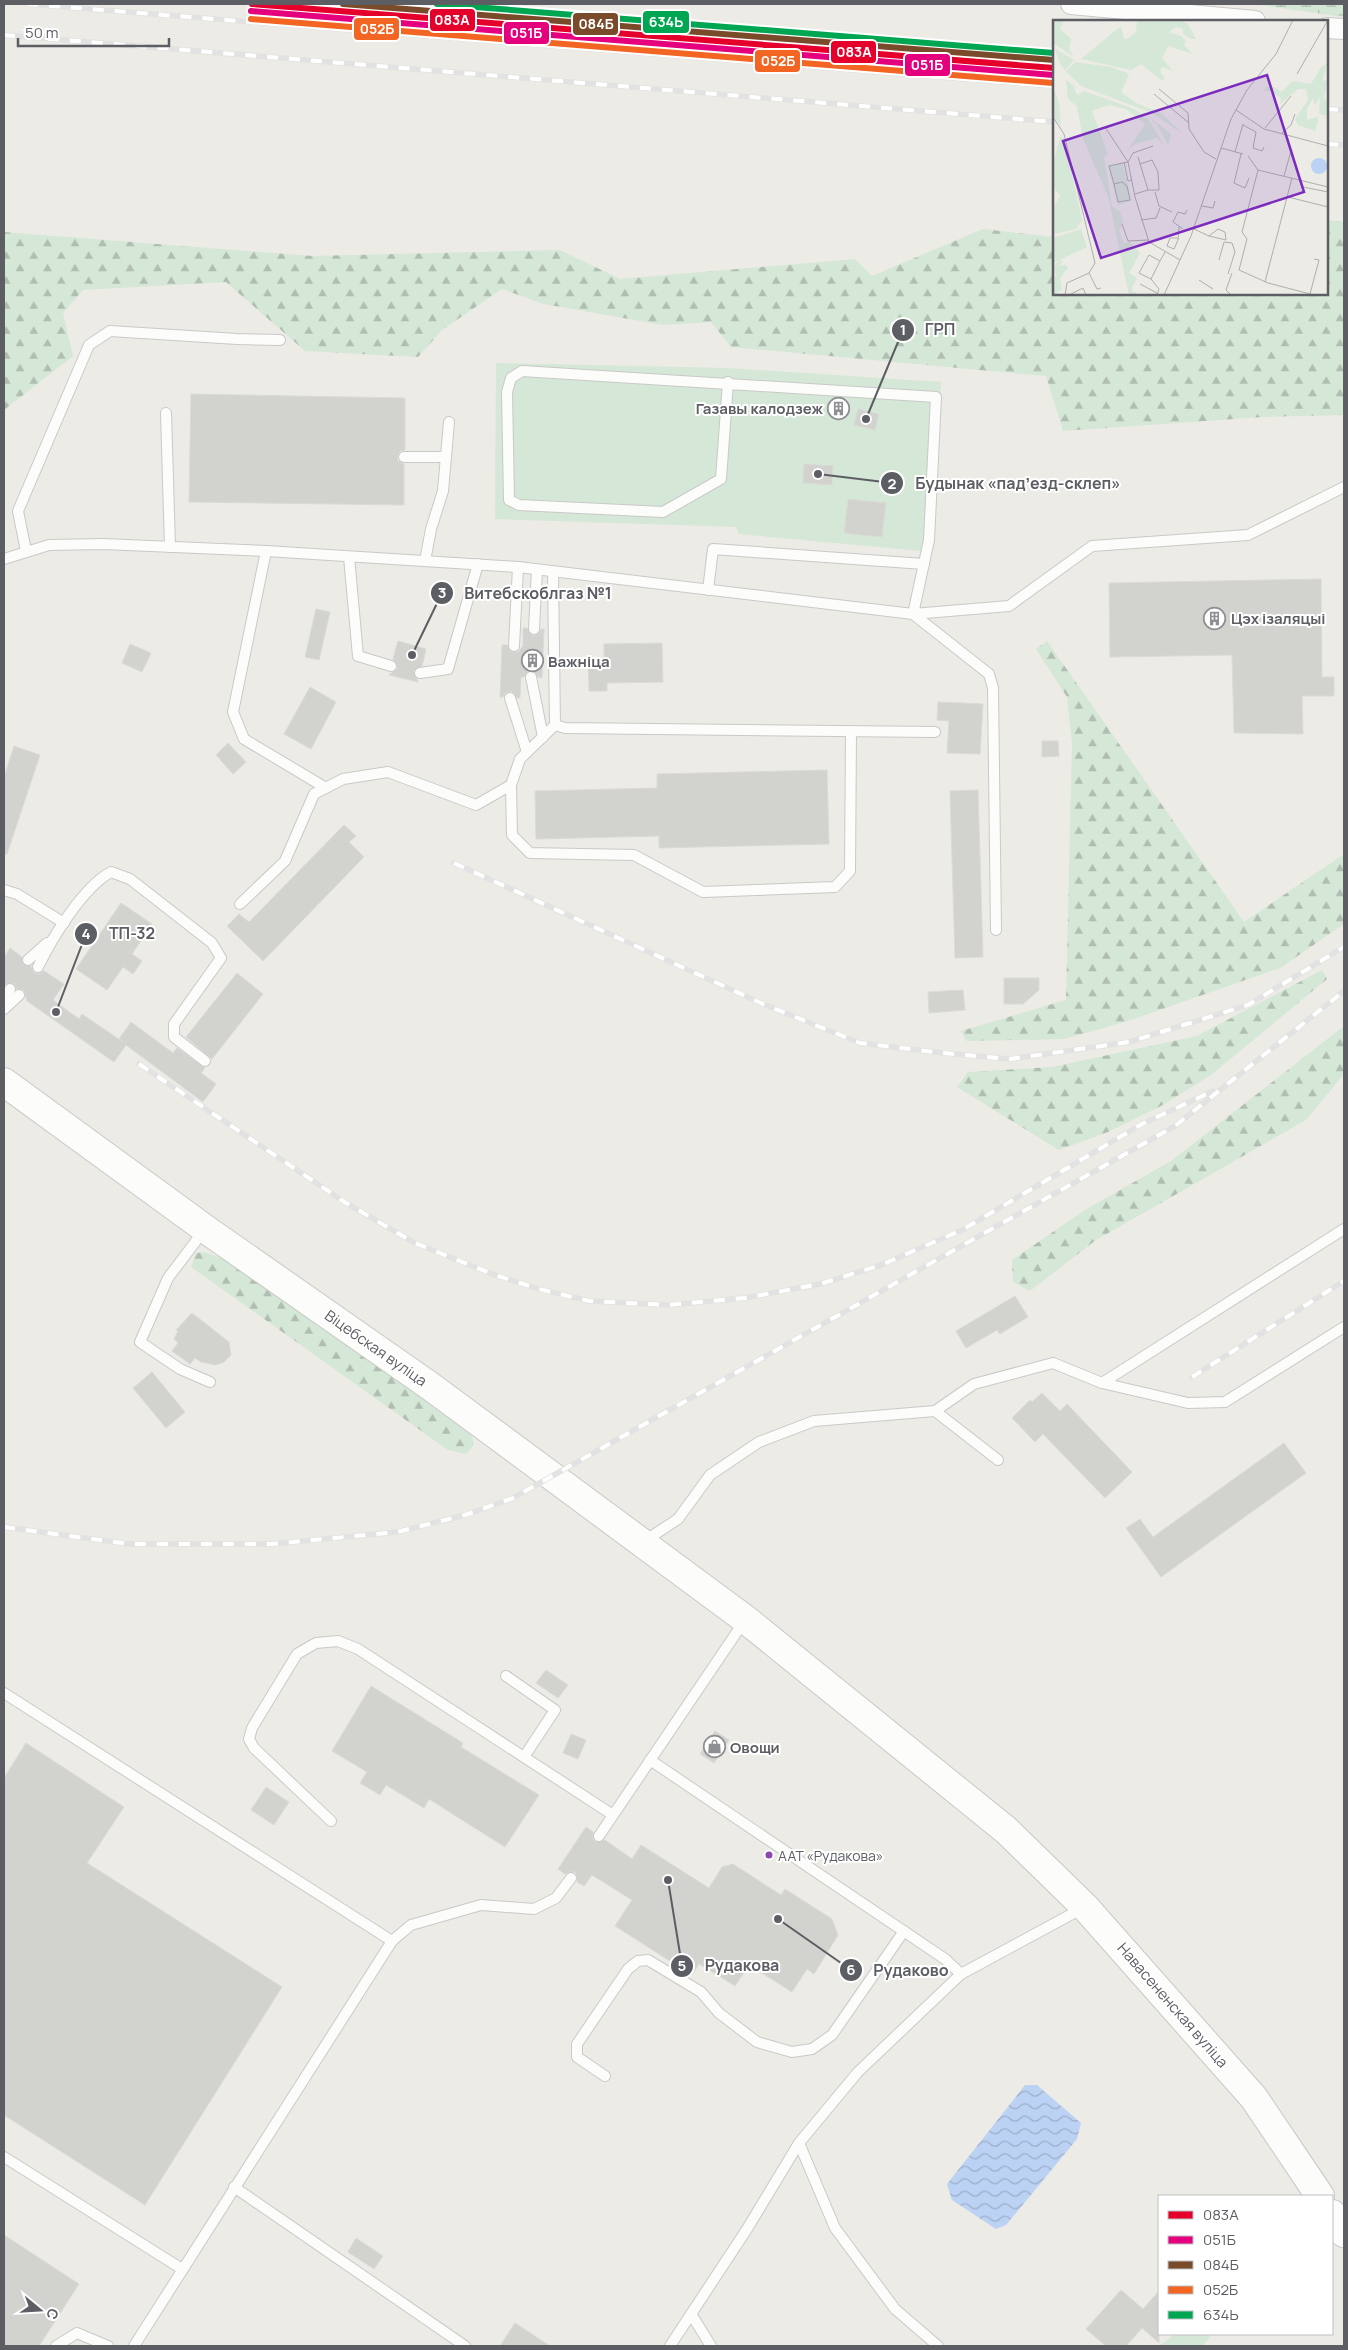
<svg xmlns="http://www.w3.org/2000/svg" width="1348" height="2350" viewBox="0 0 1348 2350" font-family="Manrope,sans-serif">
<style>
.green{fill:#d5e7d6}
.forest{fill:url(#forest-firs)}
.wetland{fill:url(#wetland-marsh)}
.water{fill:url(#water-waves)}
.building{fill:#d2d2cf;stroke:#dbdad6}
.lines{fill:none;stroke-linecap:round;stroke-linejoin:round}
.service-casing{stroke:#c9c9c8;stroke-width:12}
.minor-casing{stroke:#c9c9c8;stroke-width:22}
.secondary-casing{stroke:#c9c8c7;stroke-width:30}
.service{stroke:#fcfcfb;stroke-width:10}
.minor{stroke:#fcfcfb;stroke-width:20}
.secondary{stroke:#fcfcfb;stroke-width:28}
.rail-casing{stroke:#e3e2e2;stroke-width:5.5}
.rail{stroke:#fff;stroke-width:4;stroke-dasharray:11;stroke-linecap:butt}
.rail-1-casing{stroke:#fff;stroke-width:10}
.rail-2-casing{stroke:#fff;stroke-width:10}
.rail-3-casing{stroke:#fff;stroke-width:10}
.rail-4-casing{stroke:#fff;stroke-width:10}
.rail-5-casing{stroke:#fff;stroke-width:10}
.rail-1{stroke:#e4002b;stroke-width:6}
.rail-2{stroke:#e5007d;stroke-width:6}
.rail-3{stroke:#7a4b2a;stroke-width:6}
.rail-4{stroke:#f26522;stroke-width:6}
.rail-5{stroke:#00a651;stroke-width:6}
.bus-dot{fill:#8e44ad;stroke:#fff;stroke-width:2}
.labels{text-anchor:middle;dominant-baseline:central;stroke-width:4;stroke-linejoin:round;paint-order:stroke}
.bus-label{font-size:14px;fill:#5c5e64;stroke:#fff;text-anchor:start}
.poi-label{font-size:15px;font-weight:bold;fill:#5c5e64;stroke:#fff;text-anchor:start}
.street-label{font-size:15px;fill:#5c5e64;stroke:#fff}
.inset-road{fill:none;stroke:#aeafae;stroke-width:1}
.view{fill:#7b2cbf;fill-opacity:0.15;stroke:#7b2cbf;stroke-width:2.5}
.inset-edge{fill:none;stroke:#5c5e64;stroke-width:2.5}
.leader{fill:none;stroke:#5c5e64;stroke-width:2}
.callout-dot{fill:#5c5e64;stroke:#fff;stroke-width:2}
.mark-label{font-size:15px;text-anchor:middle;font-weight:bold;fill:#fff}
.callout-label{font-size:16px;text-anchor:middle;font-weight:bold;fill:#5c5e64;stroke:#fff;stroke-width:4;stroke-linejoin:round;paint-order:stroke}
.line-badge{stroke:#fff;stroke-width:2}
.badge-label{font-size:14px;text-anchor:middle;font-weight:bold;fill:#fff}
</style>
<defs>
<pattern id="forest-firs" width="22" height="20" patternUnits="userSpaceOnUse" patternTransform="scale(1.25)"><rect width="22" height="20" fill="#d5e7d6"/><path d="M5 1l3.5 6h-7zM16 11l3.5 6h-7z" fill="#b0beb1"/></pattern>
<pattern id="wetland-marsh" width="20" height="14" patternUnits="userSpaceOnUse" patternTransform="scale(1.25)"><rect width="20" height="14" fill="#d5e7d6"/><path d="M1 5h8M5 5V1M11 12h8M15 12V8" fill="none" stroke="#b0beb1"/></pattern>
<pattern id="water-waves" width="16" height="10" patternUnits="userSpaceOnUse" patternTransform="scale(1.25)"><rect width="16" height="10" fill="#bcd2f4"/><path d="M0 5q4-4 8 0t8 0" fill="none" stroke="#9caec9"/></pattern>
</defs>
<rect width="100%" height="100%" fill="#ecebe6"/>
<g class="green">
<polygon points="496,363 727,368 941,382 932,552 739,534 736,527 495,519"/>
<polygon points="1175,2334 1212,2334 1203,2346 1159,2346"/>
</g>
<g class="forest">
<polygon points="1327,220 1344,222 1344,415 1263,417 1063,431 1046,376 731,347 711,322 663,325 544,304 502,289 442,330 418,357 305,351 226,282 83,290 63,313 73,356 4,410 4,232 312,256 560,250 620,279 855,259 872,276 983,229 1054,237 1054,294 1327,294"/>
<polygon points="1047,641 1244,922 1344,854 1344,924 1280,968 1131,1020 1065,1039 967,1041 961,1031 1066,1000 1072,743 1067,697 1036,649"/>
<polygon points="1322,970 1327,979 1211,1075 1161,1106 1108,1132 1059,1150 957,1087 968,1072 1052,1067 1197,1036"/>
<polygon points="1344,1026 1344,1074 1306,1120 1096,1240 1030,1291 1013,1282 1012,1260 1085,1210 1171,1161"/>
<polygon points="203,1252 228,1260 471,1431 474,1445 466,1454 448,1450 191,1267 196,1253"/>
</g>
<polygon class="wetland" points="1252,4 1344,4 1344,17"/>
<polygon class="water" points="1025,2085 1037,2085 1081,2123 1077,2139 1006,2225 996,2229 952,2200 947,2184"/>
<g class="building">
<polygon points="191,394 405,398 405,450 400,451 397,457 398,461 404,464 404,505 189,502"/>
<polygon points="858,409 879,414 875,430 854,425"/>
<polygon points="804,464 833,466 832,485 803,483"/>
<polygon points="848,499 886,503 882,537 844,533"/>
<polygon points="1321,579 1322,677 1334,677 1334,696 1302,696 1303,734 1234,733 1232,655 1110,657 1109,583"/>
<polygon points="316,609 330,612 319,660 305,657"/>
<polygon points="523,628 527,628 530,634 534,636 539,633 541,629 544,629 542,678 538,677 534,671 529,670 524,677 521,677 520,698 517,698 511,691 505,693 503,697 500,697 502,645 507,645 511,652 518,652 523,646"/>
<polygon points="398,641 426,649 422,666 414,671 418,682 389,675 398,668 393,659"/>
<polygon points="662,643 663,682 607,683 607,691 589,691 588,659 604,658 604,644"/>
<polygon points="130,644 151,653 142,672 122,663"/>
<polygon points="310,687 336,702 311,749 284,734"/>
<polygon points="938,702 983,704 980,754 947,753 949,721 937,720"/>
<polygon points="1042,741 1058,741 1059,756 1042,757"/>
<polygon points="228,743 246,762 233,774 216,755"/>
<polygon points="14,746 40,755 7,854 4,854 4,777"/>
<polygon points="827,770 829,844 659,848 659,836 536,839 535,791 657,788 657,774"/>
<polygon points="978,790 983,957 955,958 950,791"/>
<polygon points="344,825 356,836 349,842 364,857 263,961 227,926 239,914 249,922"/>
<polygon points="121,903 152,924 132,954 142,961 133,974 123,967 107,990 76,969"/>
<polygon points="10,948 22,957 23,964 31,966 34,973 39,974 44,971 64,984 53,1000 79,1019 82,1014 123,1042 119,1039 131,1022 173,1053 177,1048 205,1068 201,1073 216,1084 203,1102 126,1045 114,1062 27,1001 24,990 17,989 13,983 4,985 4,957"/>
<polygon points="237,973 263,994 212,1059 186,1037"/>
<polygon points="1004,978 1039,978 1039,990 1023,1004 1004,1004"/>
<polygon points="963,990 965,1010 929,1013 928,992"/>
<polygon points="1015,1296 1028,1317 1000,1334 997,1330 966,1348 956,1331"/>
<polygon points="192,1313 229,1342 231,1355 224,1362 216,1365 201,1362 195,1358 190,1364 172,1351 178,1343 174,1339 178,1331 176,1330"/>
<polygon points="152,1372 185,1412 166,1428 133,1388"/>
<polygon points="1042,1393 1060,1411 1067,1404 1132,1472 1105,1498 1043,1434 1035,1442 1012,1418 1030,1400 1032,1402"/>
<polygon points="1284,1443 1306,1473 1161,1577 1126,1528 1140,1519 1153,1537"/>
<polygon points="546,1670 568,1685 558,1698 536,1683"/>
<polygon points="371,1686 463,1743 461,1747 539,1795 505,1847 429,1799 424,1808 386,1785 380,1795 360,1783 367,1772 332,1751"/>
<polygon points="715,1731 729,1740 714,1763 700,1754"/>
<polygon points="571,1734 586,1740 578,1759 563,1753"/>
<polygon points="26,1743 124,1807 87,1863 282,1987 145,2205 4,2115 4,1778"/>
<polygon points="266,1787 289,1802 274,1825 251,1810"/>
<polygon points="586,1827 593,1832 593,1839 596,1842 605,1840 632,1859 641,1845 709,1888 722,1867 733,1864 781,1895 785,1889 832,1919 838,1935 814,1974 807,1969 792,1992 749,1965 735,1986 699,1964 692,1975 615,1926 632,1900 592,1875 584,1886 577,1882 577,1876 575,1872 569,1872 565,1874 558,1869"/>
<polygon points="4,2235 79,2284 39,2346 4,2346"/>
<polygon points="356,2238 383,2256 374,2269 348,2252"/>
<polygon points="1121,2290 1143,2309 1159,2291 1159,2343 1142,2328 1126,2346 1106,2346 1086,2329"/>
<polygon points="515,2323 550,2346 500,2346"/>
</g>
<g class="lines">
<defs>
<g id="service">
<polyline points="728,382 721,479 663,512 519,505 509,500 507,392 511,378 522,371 936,397 929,540 913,614 1009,606 1092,546 1248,535 1344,487"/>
<polyline points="166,413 170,547"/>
<polyline points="404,457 446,457"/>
<polyline points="26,551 18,511 89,345 110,331 237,339 280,340"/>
<polyline points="266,551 233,712 244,739 326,788"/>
<polyline points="349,557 358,656 391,666"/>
<polyline points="4,559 49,545 103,544 266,551 518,567 913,614 989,674 993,688 996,930"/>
<polyline points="425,561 431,529 443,491 449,422"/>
<polyline points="553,572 555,725 565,728 935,732"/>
<polyline points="708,590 713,549 924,564"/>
<polyline points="534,629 537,570"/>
<polyline points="514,646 518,567"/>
<polyline points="420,673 448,669 478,564"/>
<polyline points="531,677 543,737"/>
<polyline points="510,698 527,752"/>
<polyline points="555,725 520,759 511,785 512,835 530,853 634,855 703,892 835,887 850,871 851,731"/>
<polyline points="4,890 17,894 64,923"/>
<polyline points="240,904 285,861 314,794 343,779 388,772 476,805 511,785"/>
<polyline points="28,960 47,943"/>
<path d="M38 967C52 938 83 887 111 872L130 879 212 943 221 958 174 1024V1037L205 1061"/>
<polyline points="4,1001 10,989"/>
<polyline points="4,1009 19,995"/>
<polyline points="205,1229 168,1278 140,1342 180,1369 210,1382"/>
<polyline points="1102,1383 1344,1229"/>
<polyline points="935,1411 998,1460"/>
<polyline points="643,1542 678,1519 710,1475 759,1442 814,1421 935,1411 974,1384 1053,1363 1102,1383 1188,1403 1225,1402 1344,1327"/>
<polyline points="506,1676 555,1710 524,1757"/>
<polyline points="4,1693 392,1941"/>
<polyline points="650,1760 945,1959 961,1974"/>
<polyline points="331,1821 254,1748 249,1739 252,1728 297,1654 316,1643 338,1641 358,1649 613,1815"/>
<polyline points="599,1836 745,1620"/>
<polyline points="605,2076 577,2057 577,2044 628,1969 638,1961 648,1960 701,1992 719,2013 757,2042 792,2052 812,2049 832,2035 904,1931"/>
<polyline points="799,2143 835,2228 895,2309 938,2346"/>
<polyline points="4,2157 182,2269"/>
<polyline points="234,2187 465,2346"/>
<polyline points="691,2314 711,2346"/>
<polyline points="56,2346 77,2333 108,2346"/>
<polyline points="134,2346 392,1941 411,1925 481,1905 534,1909 556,1898 571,1878"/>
<polyline points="670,2346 747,2229 799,2143 858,2072 961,1974 1085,1907"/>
</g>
<g id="minor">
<polyline points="1071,4 1255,21"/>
<polyline points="1327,28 1344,29"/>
</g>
<g id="secondary">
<polyline points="4,1082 211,1233 430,1386 745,1619 1006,1830 1085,1907 1254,2098 1320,2196"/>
<polyline points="1332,2214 1344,2233"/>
</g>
</defs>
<use href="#service" class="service-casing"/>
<use href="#minor" class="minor-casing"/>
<use href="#secondary" class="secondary-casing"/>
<use href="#service" class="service"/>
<use href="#minor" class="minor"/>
<use href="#secondary" class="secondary"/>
<defs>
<g id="rail">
<polyline points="27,4 1054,86"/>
<polyline points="4,35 1054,122"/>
<polyline points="1327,109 1344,110"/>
<polyline points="1327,144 1344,145"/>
<polyline points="454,863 763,1004 860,1043 943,1053 1010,1059 1129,1042 1248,1005 1344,947"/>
<polyline points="139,1064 346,1203 415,1243 495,1275 539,1289 589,1301 668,1305 745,1298 820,1284 881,1265 962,1230 1142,1124 1213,1091"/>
<polyline points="1192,1377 1344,1281"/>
<polyline points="4,1527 129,1544 272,1544 397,1532 465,1515 513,1498 1175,1126 1344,991"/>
</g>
</defs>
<use href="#rail" class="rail-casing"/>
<use href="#rail" class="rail"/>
<defs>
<polyline id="rail-1" points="252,4 1054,68"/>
<polyline id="rail-2" points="251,11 1053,75"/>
<polyline id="rail-3" points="343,4 1054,60"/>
<polyline id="rail-4" points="251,19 1053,83"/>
<polyline id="rail-5" points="437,4 1054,53"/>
</defs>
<use href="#rail-1" class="rail-1-casing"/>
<use href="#rail-2" class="rail-2-casing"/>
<use href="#rail-3" class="rail-3-casing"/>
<use href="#rail-4" class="rail-4-casing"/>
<use href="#rail-5" class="rail-5-casing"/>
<use href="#rail-1" class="rail-1"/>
<use href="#rail-2" class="rail-2"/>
<use href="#rail-3" class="rail-3"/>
<use href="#rail-4" class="rail-4"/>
<use href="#rail-5" class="rail-5"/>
</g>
<defs>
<symbol id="building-ring" viewBox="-11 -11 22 22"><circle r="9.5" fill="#fff" stroke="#8e8f92" stroke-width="1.5"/><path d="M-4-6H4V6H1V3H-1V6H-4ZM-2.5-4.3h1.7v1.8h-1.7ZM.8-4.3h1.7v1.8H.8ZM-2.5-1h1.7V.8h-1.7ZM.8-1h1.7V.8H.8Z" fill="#8e8f92"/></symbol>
<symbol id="shop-ring" viewBox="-11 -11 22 22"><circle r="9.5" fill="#fff" stroke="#8e8f92" stroke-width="1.5"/><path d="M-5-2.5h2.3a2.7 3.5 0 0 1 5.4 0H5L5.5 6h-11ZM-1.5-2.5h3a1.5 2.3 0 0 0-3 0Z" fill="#8e8f92"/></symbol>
</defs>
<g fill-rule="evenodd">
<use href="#building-ring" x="826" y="396" width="25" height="25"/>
<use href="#building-ring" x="1202" y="606" width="25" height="25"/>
<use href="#building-ring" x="520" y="648" width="25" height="25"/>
<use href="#shop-ring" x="702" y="1734" width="25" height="25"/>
</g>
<circle class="bus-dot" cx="769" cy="1855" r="4.5"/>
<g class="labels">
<g class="bus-label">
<text x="778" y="1855">ААТ «Рудакова»</text>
</g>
<g class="poi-label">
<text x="823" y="408" text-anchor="end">Газавы калодзеж</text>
<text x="1231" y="618">Цэх ізаляцыі</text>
<text x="548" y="661">Важніца</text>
<text x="730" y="1747">Овощи</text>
</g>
<g class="street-label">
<text transform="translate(376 1348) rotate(35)">Віцебская вуліца</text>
<text transform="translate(1173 2005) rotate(49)">Навасененская вуліца</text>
</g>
</g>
<g transform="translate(1053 20)">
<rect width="275" height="275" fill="#ecebe6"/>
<path d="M2 29 21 40 12 50 7 44ZM275 43 270 57 271 61 275 60 271 77 275 83V96L266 94 267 77 262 85 260 78 254 89V100L264 97 265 100 262 111 245 105 242 99 255 80 253 69H245L227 84 228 78 217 71H211L213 67H221L228 72 240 61 258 64 268 47ZM0 67 6 83 8 106 0 95ZM69 142 79 181 65 185 55 146ZM6 240 9 241 6 246 13 245 15 248 7 258 9 270 0 275V257L4 256 0 248Z" fill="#d5e7d6"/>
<path d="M0 0H10L7 9 18 19 16 30 21 37 0 23ZM84 0H127L135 4 143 19H138L130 14V9L123 7 116 12 128 16 133 21 131 25 140 34 115 26 109 38 120 51 109 47 107 52 112 58 109 61 88 44 78 50 28 39 68 6 71 19H74L83 12ZM22 42 58 47 76 54 68 72 85 84 108 93 130 114 99 93 28 66 13 51ZM13 60 25 69 20 66 24 75 31 71 81 89 96 100 111 125 104 118 82 124 75 130 92 104 73 89 56 85 39 91 55 134 51 137 59 186 67 192 70 202 66 211 71 223 77 222 87 233 76 253 84 258 79 268 80 272H84L82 275H76L55 176 30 119 24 86 15 79ZM95 96 118 114 115 125 104 105Z" fill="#d5e7d6"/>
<path d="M7 117 11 118 29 200 23 209 2 214 0 189 7 176 0 166V145ZM28 209 34 227 0 243V218Z" fill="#d5e7d6"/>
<path d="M258 146a8 8 0 1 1 16 0a8 8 0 1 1-16 0Z" fill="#bcd2f4"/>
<path class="inset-road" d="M244 54 275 0M106 69 135 93 136 109 151 132 163 139M101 74 136 103M183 90 211 109 275 126M0 97 11 114 42 243 36 253 14 263 12 275M190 105 203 112 200 128 209 131 211 127M52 107 75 142 56 146 61 164 65 182 77 180 74 166 69 162 61 164M212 108 238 76M229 113 238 105 242 94M100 126 80 133 75 142 82 177 96 222 127 240M168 128 190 134M182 132 190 104M188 134 181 163 192 168 196 158M195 136 205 150 275 167M71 142 75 161 79 160M87 144 99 140 105 152 106 170H95M205 150 189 212 194 219 186 250 215 263 261 275M231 156 238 131M248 161 250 167 275 172M102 172 106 186 119 192M82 174 95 170 85 137M235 177 275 187M149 186 160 188 162 181M88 200 103 198 107 188M69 204 75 221 95 220M130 209 120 202 125 192 132 194 134 190M141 209 156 216 173 220 172 212 165 209 156 216M125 218H117L114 226 121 229 125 220 126 207M166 240 171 222 179 223 182 232 175 254M107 241 96 235 86 253 98 259 107 241 112 232M36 253 44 269 48 268M98 259 106 269 104 275M146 260 160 269M212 262 239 158M87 264 104 273M257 274 266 240 261 239M16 275 30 268 33 275M111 275 138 216 178 99 194 70 223 34 240 0M178 275 173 270 179 253"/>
<path class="view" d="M214 55 251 172 48 238 10 121Z"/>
<rect width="275" height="275" class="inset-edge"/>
</g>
<path class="leader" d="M866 419L903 330M818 474L892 483M412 655L442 593M56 1012L86 934M668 1880L682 1966M778 1919L851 1970"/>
<g class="callout-dot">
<circle cx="866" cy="419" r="5"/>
<circle cx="818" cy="474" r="5"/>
<circle cx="412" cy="655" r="5"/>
<circle cx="56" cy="1012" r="5"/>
<circle cx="668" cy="1880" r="5"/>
<circle cx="778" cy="1919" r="5"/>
<circle cx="903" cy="330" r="12"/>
<circle cx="892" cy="483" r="12"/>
<circle cx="442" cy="593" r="12"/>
<circle cx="86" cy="934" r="12"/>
<circle cx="682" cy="1966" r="12"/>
<circle cx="851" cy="1970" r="12"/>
</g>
<g class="mark-label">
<text x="903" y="335">1</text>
<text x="892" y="489">2</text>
<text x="442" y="598">3</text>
<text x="86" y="939">4</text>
<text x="682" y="1971">5</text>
<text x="851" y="1975">6</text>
</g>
<g class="callout-label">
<text x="940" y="335">ГРП</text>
<text x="1018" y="489">Будынак «падʼезд-склеп»</text>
<text x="538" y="599">Витебскоблгаз №1</text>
<text x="132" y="939">ТП-32</text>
<text x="742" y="1971">Рудакова</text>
<text x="911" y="1976">Рудаково</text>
</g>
<g class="line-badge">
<rect x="429" y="8" width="47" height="24" rx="5" fill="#e4002b"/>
<rect x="642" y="10" width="48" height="24" rx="5" fill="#00a651"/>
<rect x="572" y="12" width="47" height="24" rx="5" fill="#7a4b2a"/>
<rect x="353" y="17" width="47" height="24" rx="5" fill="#f26522"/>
<rect x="503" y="21" width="47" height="24" rx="5" fill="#e5007d"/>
<rect x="830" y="40" width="47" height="24" rx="5" fill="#e4002b"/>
<rect x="754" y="49" width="47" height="24" rx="5" fill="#f26522"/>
<rect x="904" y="53" width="47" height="24" rx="5" fill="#e5007d"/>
</g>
<g class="badge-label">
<text x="452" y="25">083А</text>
<text x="666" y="27">634Ь</text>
<text x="596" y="29">084Б</text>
<text x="377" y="34">052Б</text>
<text x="526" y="38">051Б</text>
<text x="854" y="57">083А</text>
<text x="778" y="66">052Б</text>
<text x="927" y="70">051Б</text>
</g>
<rect width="1348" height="2350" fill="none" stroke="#5c5e64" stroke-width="10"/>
<rect x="1158" y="2195" width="175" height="140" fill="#ffffff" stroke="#bebfc1"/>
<rect x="1168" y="2211" width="25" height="8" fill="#e4002b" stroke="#bebfc1"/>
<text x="1203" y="2220" font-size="15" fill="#5c5e64">083А</text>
<rect x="1168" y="2236" width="25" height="8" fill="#e5007d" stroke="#bebfc1"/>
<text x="1203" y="2245" font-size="15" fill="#5c5e64">051Б</text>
<rect x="1168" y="2261" width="25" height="8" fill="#7a4b2a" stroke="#bebfc1"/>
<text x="1203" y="2270" font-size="15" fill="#5c5e64">084Б</text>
<rect x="1168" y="2286" width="25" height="8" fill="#f26522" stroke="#bebfc1"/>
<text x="1203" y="2295" font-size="15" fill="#5c5e64">052Б</text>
<rect x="1168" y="2311" width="25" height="8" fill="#00a651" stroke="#bebfc1"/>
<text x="1203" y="2320" font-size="15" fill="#5c5e64">634Ь</text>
<g transform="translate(40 2310) rotate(108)" stroke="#ffffff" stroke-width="4" paint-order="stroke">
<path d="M0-4L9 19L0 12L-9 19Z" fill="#5c5e64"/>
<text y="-8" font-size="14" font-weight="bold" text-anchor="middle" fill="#5c5e64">С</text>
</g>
<path d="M18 38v8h151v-8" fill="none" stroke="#5c5e64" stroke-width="2.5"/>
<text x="25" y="38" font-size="15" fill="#5c5e64" stroke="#ffffff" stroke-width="4" paint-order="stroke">50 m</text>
</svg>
